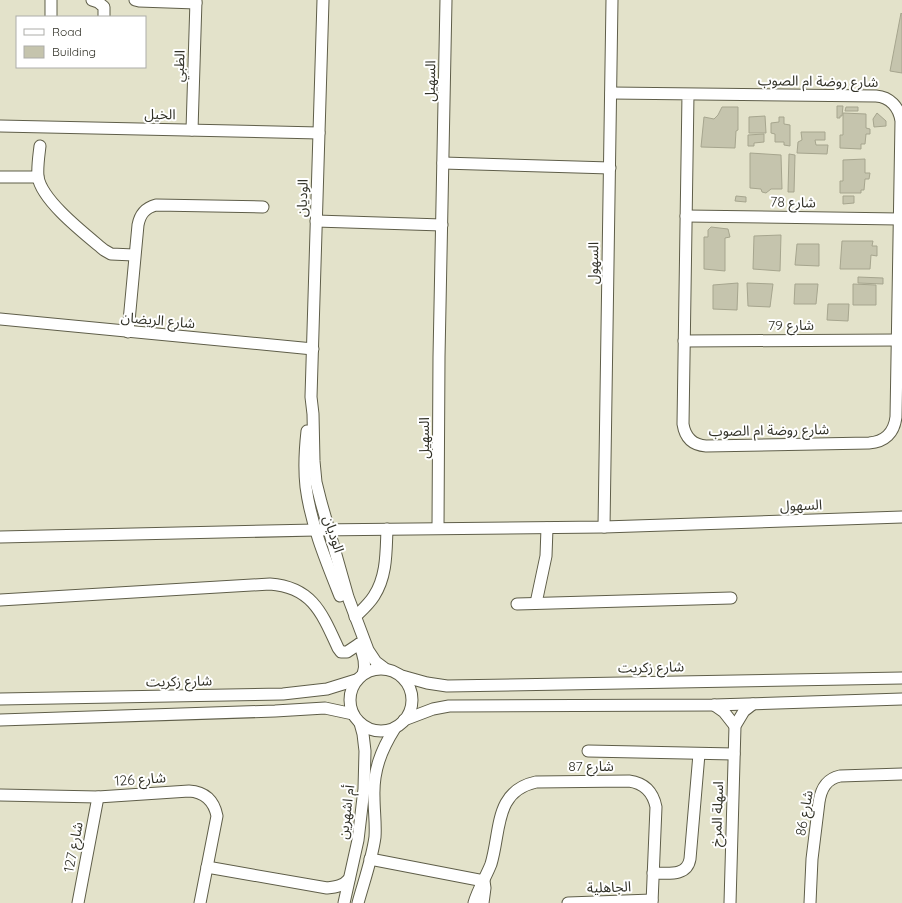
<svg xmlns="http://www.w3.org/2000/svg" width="902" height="903" viewBox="0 0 902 903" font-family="Quicksand,'Noto Sans Arabic',sans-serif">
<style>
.building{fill:#c5c4ad;stroke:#a6a58e}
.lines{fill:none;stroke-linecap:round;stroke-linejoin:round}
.minor-casing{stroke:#5f5e49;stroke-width:13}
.minor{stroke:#fff;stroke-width:11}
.labels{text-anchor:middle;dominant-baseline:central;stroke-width:4;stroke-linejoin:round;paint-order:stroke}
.street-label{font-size:14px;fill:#313127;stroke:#fff}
</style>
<rect width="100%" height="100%" fill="#e3e2ca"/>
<g class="building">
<polygon points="901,13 902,14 902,73 890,71"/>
<polygon points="837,106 843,106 842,116 840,116 840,118 837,118"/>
<polygon points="722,107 738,107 738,130 736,131 735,148 701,147 704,117 714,119 718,115"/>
<polygon points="846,107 858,107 858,111 845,111"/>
<polygon points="843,113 866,114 866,128 870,129 870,134 866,134 865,144 861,144 861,149 840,148 840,135 843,135"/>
<polygon points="877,113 886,121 886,126 874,127 873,119"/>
<polygon points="765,116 766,133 749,133 749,117"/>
<polygon points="779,117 784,117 784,124 790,125 790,146 784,145 784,142 775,142 775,134 771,133 771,123 779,122"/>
<polygon points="801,132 825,132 825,140 815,140 816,145 828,145 827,154 797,153 798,142 802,140"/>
<polygon points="764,134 764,142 754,143 754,146 748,146 748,135"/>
<polygon points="750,153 781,155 782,189 771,189 766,193 762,192 761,189 750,188"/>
<polygon points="789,154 795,155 794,192 788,192"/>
<polygon points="865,159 865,173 870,173 869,179 865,179 864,190 861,190 861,193 840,193 840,181 843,181 843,160"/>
<polygon points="736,196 746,197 746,202 735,201"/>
<polygon points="843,196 854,196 854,203 843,204"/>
<polygon points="711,227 728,229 730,237 725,238 725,271 704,269 704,237 708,237 708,230"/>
<polygon points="781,235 780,271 753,269 754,236"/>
<polygon points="842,241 873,241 872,246 877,246 877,256 871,255 870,269 840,269"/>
<polygon points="797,244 819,244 819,266 795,265"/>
<polygon points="858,277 883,278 883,284 858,283"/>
<polygon points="738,283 737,310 713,309 713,285"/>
<polygon points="747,283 773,284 770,307 748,306"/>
<polygon points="795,284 818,284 816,304 794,304"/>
<polygon points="853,284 876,285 876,305 853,305"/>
<polygon points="828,304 849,304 848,321 827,320"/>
</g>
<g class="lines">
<defs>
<g id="minor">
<polyline points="51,0 51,17"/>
<polyline points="92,0 98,2 104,7 104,17"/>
<polyline points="135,0 139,1 196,3"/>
<polyline points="323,0 311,397 313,414 314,461 316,482 321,502 348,597 368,650 376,662 384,668"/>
<path d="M611 93 876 96C890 97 899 107 901 121L896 417C894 433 885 442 869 443L706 446C692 445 685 437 683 424L688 94"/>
<polyline points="0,126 319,133"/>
<polyline points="192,130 196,0"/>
<path d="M40 146C39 155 37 167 38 177 42 201 85 234 104 250L111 254 134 255"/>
<polyline points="443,163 610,168"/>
<polyline points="0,177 38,177"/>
<polyline points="686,216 899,219"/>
<polyline points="316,221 442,225"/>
<polyline points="0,319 313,349"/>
<path d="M128 332 138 225C140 214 145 208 156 205L263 207"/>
<polyline points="684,341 897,340"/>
<path d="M307 431C305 449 304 469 306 487 311 525 326 561 340 596"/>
<polyline points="604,527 612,0"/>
<polyline points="438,528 439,357 446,0"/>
<polyline points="0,537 316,530 604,527 902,517"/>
<path d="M0 600 270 584C312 587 322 613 338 648L341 652H347L359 644"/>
<polyline points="536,603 546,556 547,528"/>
<polyline points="517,604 731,598"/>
<path d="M355 617C362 610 369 604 374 596 387 576 386 552 387 529"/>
<path d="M359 644C363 653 367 664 363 674"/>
<circle cx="381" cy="700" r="31"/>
<polyline points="402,676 427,683 447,686 902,678"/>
<polyline points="0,699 283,694 327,689 356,680"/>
<polyline points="714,705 724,712 735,726"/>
<polyline points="0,720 275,711 325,708 353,714"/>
<polyline points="404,720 433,709 449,706 714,705 902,699"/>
<polyline points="588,751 734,754"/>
<path d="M0 795 98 797 189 791C205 792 214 801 217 816L200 903"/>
<polyline points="370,859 484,881 485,888 483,903"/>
<path d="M207 867 327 888C336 887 343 886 349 879"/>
<path d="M653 873C667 873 687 877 690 859L699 754"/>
<polyline points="78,903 98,797"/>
<polyline points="344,903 358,840 364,789 365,751 363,734 360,723"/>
<path d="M358 903C364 881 372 859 375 837 376 824 374 811 374 797 373 771 381 750 395 728"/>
<path d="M474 903C478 889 486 877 491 864 501 831 494 791 536 782L629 781C644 783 653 792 656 807L652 903"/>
<polyline points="568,903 652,900"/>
<polyline points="730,903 735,726 744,711 753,704"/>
<path d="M810 903 812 859 819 802C821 789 826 779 840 776L902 774"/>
</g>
</defs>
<use href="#minor" class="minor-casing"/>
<use href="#minor" class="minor"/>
</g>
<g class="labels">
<g class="street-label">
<text transform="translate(179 66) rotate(-88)">الظبي</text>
<text transform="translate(430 81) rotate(-89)">السهيل</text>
<text transform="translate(818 81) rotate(1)">شارع روضة ام الصوب</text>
<text transform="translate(160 114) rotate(1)">الخيل</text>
<text transform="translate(302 198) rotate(-88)">الوديان</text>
<text transform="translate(793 202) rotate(1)">شارع 78</text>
<text transform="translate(593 263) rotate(-89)">السهول</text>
<text transform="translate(158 320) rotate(5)">شارع الريضان</text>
<text x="791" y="325">شارع 79</text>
<text transform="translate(769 430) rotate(-1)">شارع روضة ام الصوب</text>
<text transform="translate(424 438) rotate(-90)">السهيل</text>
<text transform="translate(801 505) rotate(-2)">السهول</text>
<text transform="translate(334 534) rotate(72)">الوديان</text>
<text transform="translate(651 667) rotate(-1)">شارع زكريت</text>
<text transform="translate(179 681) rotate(-1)">شارع زكريت</text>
<text x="591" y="766">شارع 87</text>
<text transform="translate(140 779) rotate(-4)">شارع 126</text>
<text transform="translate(346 812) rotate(-83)">أم اشهرين</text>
<text transform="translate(804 813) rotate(-80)">شارع 86</text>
<text transform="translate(717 814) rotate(-88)">اسهلة المرخ</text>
<text transform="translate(73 847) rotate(-79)">شارع 127</text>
<text transform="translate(609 887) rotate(-2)">الجاهلية</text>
</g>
</g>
<rect x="16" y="16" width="130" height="52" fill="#ffffff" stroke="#adada9"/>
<rect x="24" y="29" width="20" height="6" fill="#ffffff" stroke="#adada9"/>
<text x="52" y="36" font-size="12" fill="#313127">Road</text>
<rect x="24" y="46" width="20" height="12" fill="#c5c4ad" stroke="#adada9"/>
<text x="52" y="56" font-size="12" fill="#313127">Building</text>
</svg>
